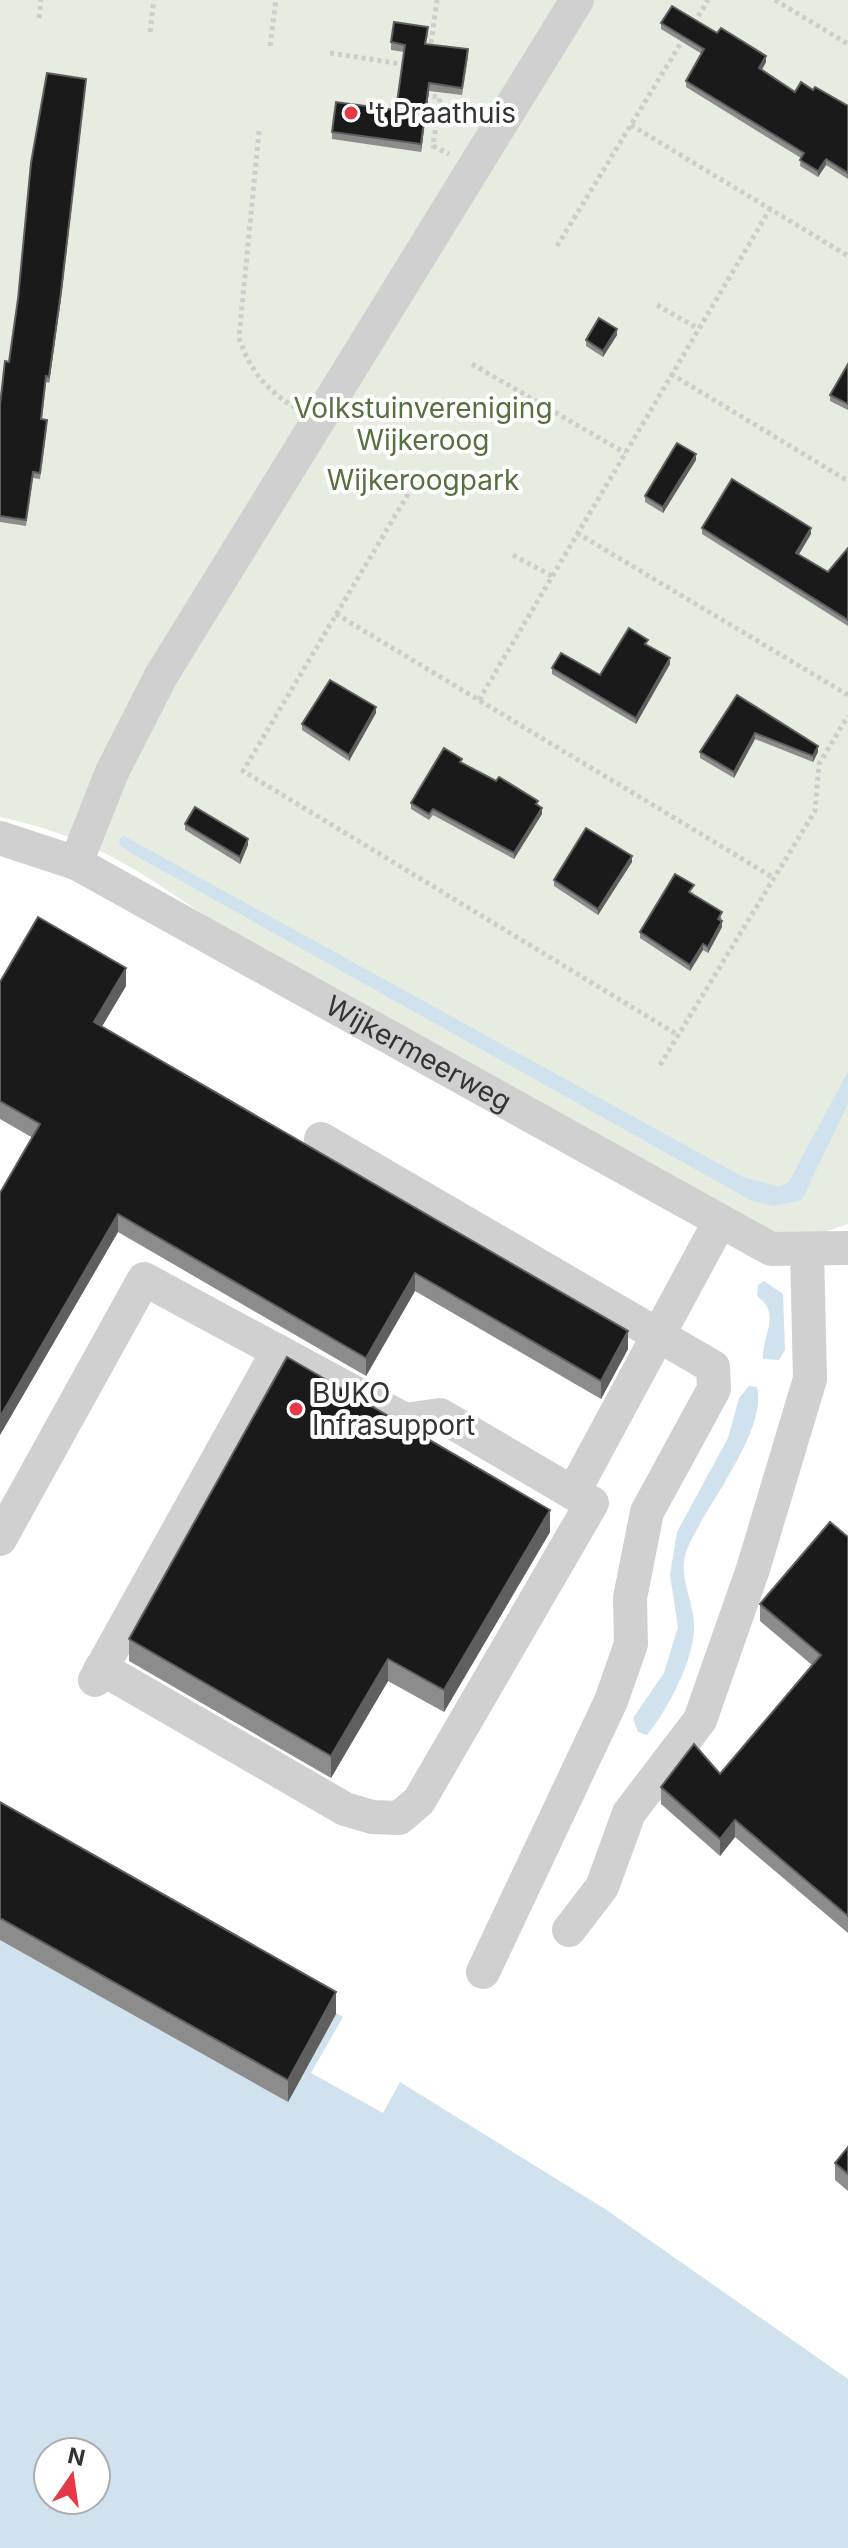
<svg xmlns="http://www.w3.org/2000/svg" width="848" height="2548" viewBox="0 0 848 2548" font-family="Inter,sans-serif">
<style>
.green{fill:#e6ecdf}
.water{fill:#cfe2ee;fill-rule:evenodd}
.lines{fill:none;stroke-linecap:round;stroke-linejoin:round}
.path{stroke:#cdcdcd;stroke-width:5;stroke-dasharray:4 4;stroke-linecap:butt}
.minor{stroke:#d0d0d0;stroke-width:34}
.wall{fill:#8c8c8c}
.shaded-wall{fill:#5f5f5f}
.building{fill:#1a1a1a;stroke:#5f5f5f;stroke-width:2}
.poi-dot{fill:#e63946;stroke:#fff;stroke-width:3}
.labels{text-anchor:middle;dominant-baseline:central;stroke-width:8;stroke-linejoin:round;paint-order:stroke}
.poi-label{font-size:28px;fill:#333;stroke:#fff;text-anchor:start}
.park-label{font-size:28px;fill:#56703f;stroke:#fff}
.street-label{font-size:28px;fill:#333;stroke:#fff}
</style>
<rect width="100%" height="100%" fill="#fff"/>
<path class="green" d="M0 0H848V1224L807 1238 758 1229 205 916C135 867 85 835 0 817Z"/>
<g class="water">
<polygon points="124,836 743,1177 779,1187 789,1182 848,1071 848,1104 802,1200 774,1206 752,1201 131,853 120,845 119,839"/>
<path d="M764 1281 783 1294 785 1350 779 1360 763 1359C762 1335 782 1314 757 1296L758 1285Z"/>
<path d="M749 1386 757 1387C768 1430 705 1507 688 1547 676 1573 693 1598 694 1624 696 1657 667 1711 647 1735L638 1732 633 1718 664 1673 678 1627 670 1575 677 1532 728 1438 739 1398Z"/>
<path d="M0 1819 343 2017 311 2073 383 2113 400 2082 605 2209 848 2379V2548H0ZM48 2452H96V2500H48Z"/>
</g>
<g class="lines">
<g class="path">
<polyline points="775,0 848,44"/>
<polyline points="39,18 41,0"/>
<polyline points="694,23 708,0"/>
<polyline points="150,32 154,0"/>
<polyline points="270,46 276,0"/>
<polyline points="430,51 437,0"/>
<polyline points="330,53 408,65"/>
<polyline points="425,94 440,98 433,146 449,154"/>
<polyline points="631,125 848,256"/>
<path d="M259 131 239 338C250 370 265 389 294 407"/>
<polyline points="557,246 684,38"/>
<polyline points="657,305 697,328"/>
<polyline points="472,364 625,453"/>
<polyline points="671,374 848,481"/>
<polyline points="408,494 243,771 678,1035"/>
<polyline points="577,533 848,695"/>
<polyline points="513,555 552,576"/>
<polyline points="336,614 774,878"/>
<polyline points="479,700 770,209"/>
<polyline points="660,1065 815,811 819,764 848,716"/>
</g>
<g class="minor">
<path id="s1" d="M0 838 76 863 771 1249 848 1248"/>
<polyline points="76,863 112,772 161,676 577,0"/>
<polyline points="321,1139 713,1367 714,1389 647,1512 630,1598 631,1644 611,1701 483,1972"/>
<polyline points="0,1539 144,1279 405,1420 440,1415 573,1493 720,1221"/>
<polyline points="101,1668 345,1809 372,1817 399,1818 419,1801 592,1503 573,1493"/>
<polyline points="95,1680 278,1351"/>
<polyline points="569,1930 602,1887 629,1813 700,1720 753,1569 810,1379 807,1249"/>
</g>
</g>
<g class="wall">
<polygon points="661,23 717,33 766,62 762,70 795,92 813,90 848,106 848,179 826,165 818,177 800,166 801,158 686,87 686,81 702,54 661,29"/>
<polygon points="428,34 426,44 468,57 462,95 429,91 421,152 332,139 332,132 396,110 404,52 391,50 391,42"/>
<polygon points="86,85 61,298 49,383 46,382 42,419 47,426 40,479 33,478 26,526 0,522 0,405 9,362"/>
<polygon points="617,335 603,357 586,346 586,340"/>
<polygon points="848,364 848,410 830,401 830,395"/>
<polygon points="696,460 663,513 645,502 645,496"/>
<polygon points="702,528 811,534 799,554 828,572 848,548 848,626 702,534"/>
<polygon points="648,645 670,664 636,724 552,674 552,668 600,675"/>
<polygon points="737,695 818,752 813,762 755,739 734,778 700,758 700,752"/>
<polygon points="376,713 349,761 302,730 302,724"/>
<polygon points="462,763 538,805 542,814 514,859 433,815 429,820 411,809 411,803"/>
<polygon points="185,824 248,845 240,864 185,830"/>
<polygon points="632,862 598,915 554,886 554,880"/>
<polygon points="694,891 692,894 722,918 720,920 722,927 708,953 703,950 690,971 640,938 640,932"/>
<polygon points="0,982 126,986 102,1026 628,1349 601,1399 415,1291 366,1376 118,1232 0,1435 0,1193 33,1138 0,1119"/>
<polygon points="550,1532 444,1712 388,1681 331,1778 129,1661 129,1639"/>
<polygon points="848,1537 848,1933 735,1837 720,1856 661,1804 661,1787 720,1774 812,1665 760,1621 760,1604"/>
<polygon points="0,1802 336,2014 288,2102 0,1940"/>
<polygon points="848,2147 848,2191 835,2180 835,2163"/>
</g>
<g class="shaded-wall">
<polygon points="766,56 766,62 759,74 759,68"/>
<polygon points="86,79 61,298 49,383 49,377"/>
<polygon points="429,83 429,91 421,152 421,144"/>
<polygon points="826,159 826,165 818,177 818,171"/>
<polygon points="617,329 617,335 603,357 603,351"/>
<polygon points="696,454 696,460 663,513 663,507"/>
<polygon points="811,528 811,534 796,559 796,553"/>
<polygon points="670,658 670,664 636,724 636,718"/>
<polygon points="376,707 376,713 349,761 349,755"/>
<polygon points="755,733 755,739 734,778 734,772"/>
<polygon points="818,746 818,752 813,762 813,756"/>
<polygon points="542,808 542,814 514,859 514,853"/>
<polygon points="248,839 248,845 240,864 240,857"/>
<polygon points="632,856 632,862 598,915 598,909"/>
<polygon points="722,921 722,927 708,953 708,947"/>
<polygon points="703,944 703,950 690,971 690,965"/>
<polygon points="126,968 126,986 94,1040 94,1022"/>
<polygon points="118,1214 118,1232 0,1435 0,1417"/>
<polygon points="415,1273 415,1291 366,1376 366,1358"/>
<polygon points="628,1331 628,1349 601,1399 601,1381"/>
<polygon points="550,1510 550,1532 444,1712 444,1690"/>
<polygon points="388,1659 388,1681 331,1778 331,1756"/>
<polygon points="735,1820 735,1837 720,1856 720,1839"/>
<polygon points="336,1992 336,2014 288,2102 288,2080"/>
</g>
<g class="building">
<polygon points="672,6 717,33 721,28 766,56 759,68 795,92 801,82 813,90 815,87 848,106 848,173 826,159 818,171 800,160 804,153 686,81 704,49 661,23"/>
<polygon points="394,22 428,27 425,44 468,49 462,88 429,83 421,144 332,132 336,102 396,110 405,45 391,42"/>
<polygon points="47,73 86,79 61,292 49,377 46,376 41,419 47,420 40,473 33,472 26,520 0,516 0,405 5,361 9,362 18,299 31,163"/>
<polygon points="599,318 617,329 603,351 586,340"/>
<polygon points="848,364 848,404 830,395"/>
<polygon points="677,443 696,454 663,507 645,496"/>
<polygon points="732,479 811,528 796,553 828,572 848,548 848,620 702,528"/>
<polygon points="629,628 648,640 645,644 670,658 636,718 552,668 561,653 600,675"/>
<polygon points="330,680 376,707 349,755 302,724"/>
<polygon points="737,695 818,746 813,756 755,733 734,772 700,752"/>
<polygon points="444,748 462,759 460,762 496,781 499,777 538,801 536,804 542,808 514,853 433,809 429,814 411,803"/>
<polygon points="195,807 248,839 240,857 185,824"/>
<polygon points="586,828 632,856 598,909 554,880"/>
<polygon points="675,874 694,885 689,892 722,912 718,919 722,921 708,947 703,944 690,965 640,932"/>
<polygon points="38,917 126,968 94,1022 628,1331 601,1381 415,1273 366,1358 118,1214 0,1417 0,1193 40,1124 0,1101 0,982"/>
<polygon points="287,1357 550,1510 444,1690 388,1659 331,1756 129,1639"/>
<polygon points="830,1522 848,1537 848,1916 735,1820 720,1839 661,1787 694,1744 720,1774 821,1655 760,1604"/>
<polygon points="0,1802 336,1992 288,2080 0,1918"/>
<polygon points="848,2147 848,2174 835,2163"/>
</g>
<g class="poi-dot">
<circle cx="351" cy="113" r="8"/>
<circle cx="296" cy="1409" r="8"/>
</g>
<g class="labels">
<g class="poi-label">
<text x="367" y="113">'t Praathuis</text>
<text x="312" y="1393">BUKO<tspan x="312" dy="32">Infrasupport</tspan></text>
</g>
<g class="park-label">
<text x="423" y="408">Volkstuinvereniging<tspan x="423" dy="32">Wijkeroog</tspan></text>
<text x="423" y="480">Wijkeroogpark</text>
</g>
<g class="street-label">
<text stroke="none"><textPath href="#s1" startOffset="472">Wijkermeerweg</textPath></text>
</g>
</g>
<g transform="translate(72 2476) rotate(13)"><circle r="38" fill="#ffffff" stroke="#adadad" stroke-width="2"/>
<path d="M0-6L14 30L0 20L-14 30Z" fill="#e63946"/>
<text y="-12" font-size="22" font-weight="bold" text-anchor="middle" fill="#333333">N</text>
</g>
</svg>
